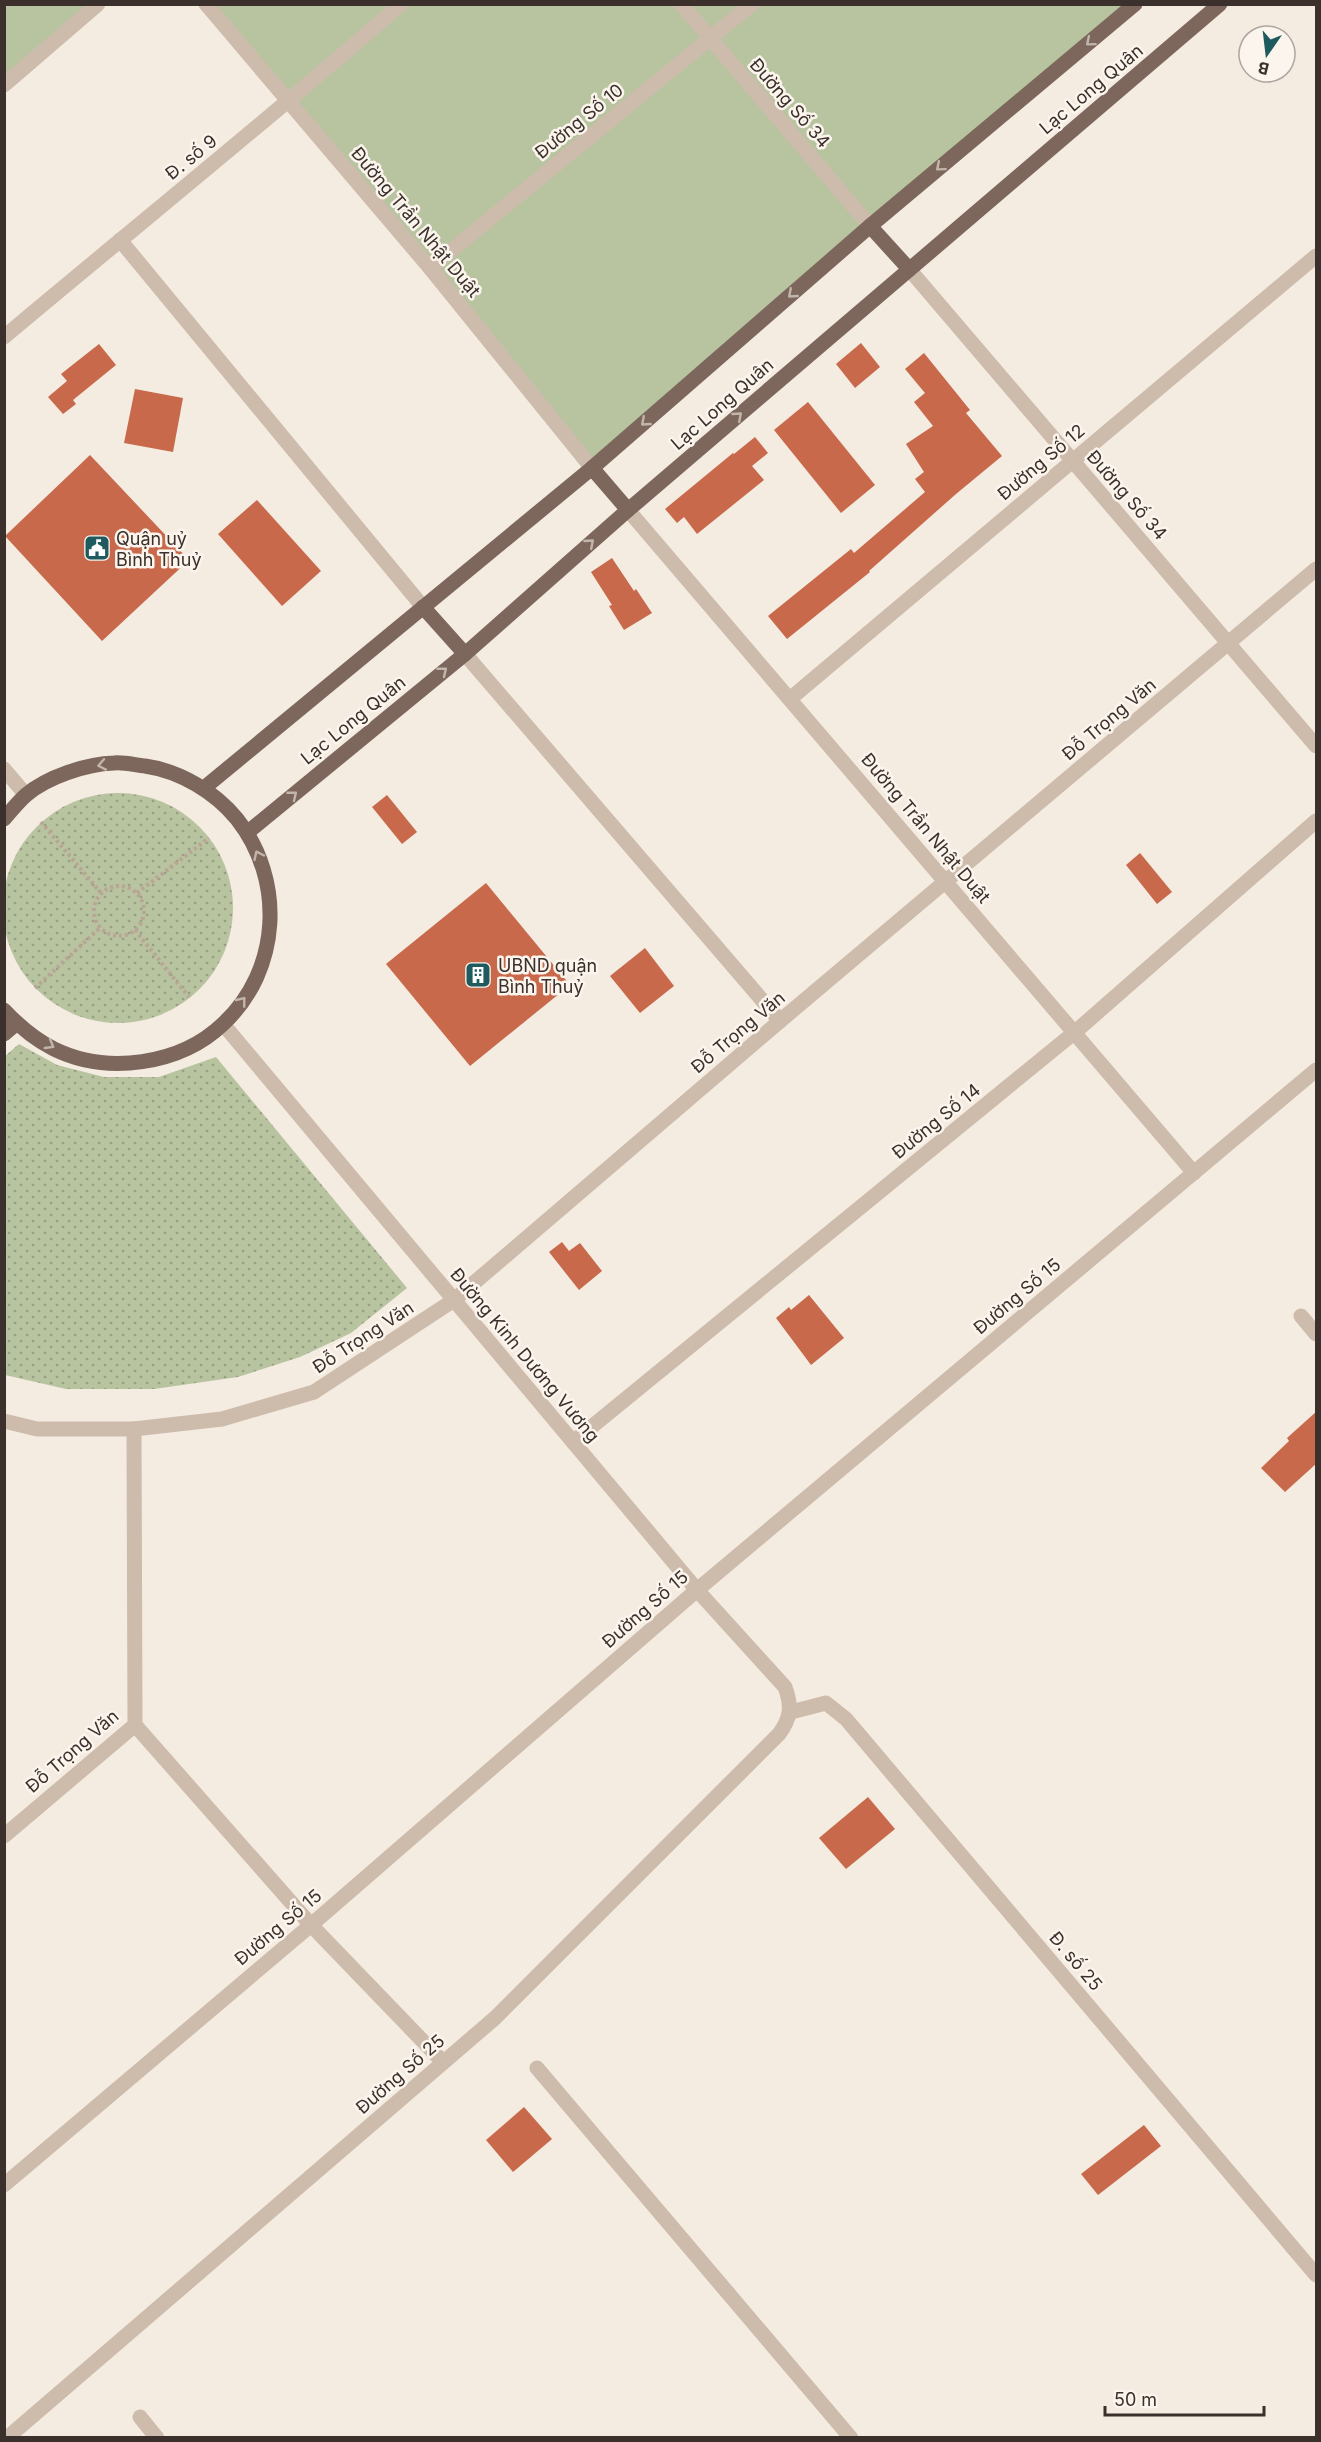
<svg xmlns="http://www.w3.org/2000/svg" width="1321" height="2442" font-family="Inter,sans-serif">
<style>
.grass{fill:#b8c4a0}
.park{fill:url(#park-dots)}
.building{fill:#c8694b}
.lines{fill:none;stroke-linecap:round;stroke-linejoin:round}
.path{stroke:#b9a596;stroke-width:4;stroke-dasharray:3 3;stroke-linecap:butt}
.minor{stroke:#cdbbac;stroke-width:15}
.major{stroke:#7d675c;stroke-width:15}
.oneway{stroke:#c2b5ac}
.labels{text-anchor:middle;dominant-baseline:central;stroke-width:5;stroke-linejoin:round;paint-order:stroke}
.street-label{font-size:18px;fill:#3b302b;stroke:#fbf5ee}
.poi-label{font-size:18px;fill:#3b302b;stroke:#fbf5ee;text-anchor:start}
</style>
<defs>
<pattern id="park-dots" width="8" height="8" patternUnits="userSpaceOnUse" patternTransform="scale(1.5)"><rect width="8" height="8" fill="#b8c4a0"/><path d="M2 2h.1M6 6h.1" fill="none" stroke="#97a083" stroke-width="1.8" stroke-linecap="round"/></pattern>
</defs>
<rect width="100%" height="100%" fill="#f4ebe1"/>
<g class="grass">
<polygon points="5,5 98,5 5,85"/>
<polygon points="206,5 1135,5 592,468"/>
</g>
<g class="park">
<circle cx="118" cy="908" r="115"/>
<polygon points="19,1044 57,1065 104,1077 159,1077 216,1057 407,1288 351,1333 300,1357 238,1377 154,1389 66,1389 5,1375 4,1057"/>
</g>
<g class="building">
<polygon points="861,343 880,367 855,388 836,364"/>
<polygon points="99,344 116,365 73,400 76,404 63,414 48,397 67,381 61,374"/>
<polygon points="924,353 970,410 966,413 1002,456 956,494 869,571 870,572 787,639 768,616 851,549 854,553 925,492 915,479 924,472 906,444 933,426 914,402 925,393 905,369"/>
<polygon points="135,389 183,398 173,452 124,443"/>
<polygon points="808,402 875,485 841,513 774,430"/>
<polygon points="755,437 768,453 752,466 764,480 697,534 684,517 677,523 665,509 733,453 734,454"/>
<polygon points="90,455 189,560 102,641 5,536"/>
<polygon points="257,500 321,571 282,606 218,534"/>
<polygon points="612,558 634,591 636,589 652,613 624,630 609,606 612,605 591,572"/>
<polygon points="387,795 417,832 402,844 372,807"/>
<polygon points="1140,853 1172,892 1157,904 1126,865"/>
<polygon points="486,883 570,985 470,1066 386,964"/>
<polygon points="645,948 674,986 640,1013 610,976"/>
<polygon points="562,1242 569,1251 580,1243 602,1271 579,1290 549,1252"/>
<polygon points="809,1295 844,1338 811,1365 776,1318 789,1307 791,1310"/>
<polygon points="1317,1411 1317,1463 1285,1492 1261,1468 1289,1441 1287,1438"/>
<polygon points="868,1797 895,1829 846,1869 819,1838"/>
<polygon points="524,2107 552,2139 513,2172 486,2140"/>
<polygon points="1144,2125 1161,2146 1098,2195 1081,2174"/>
</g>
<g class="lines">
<g class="path">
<polyline points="41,822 101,893"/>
<circle cx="119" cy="911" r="25"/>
<polyline points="137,893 209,838"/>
<polyline points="135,930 189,997"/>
<polyline points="35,988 100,928"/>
</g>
<g class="minor">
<polyline points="206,4 430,268 592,468"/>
<polyline points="681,4 870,226"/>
<polyline points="4,85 98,4"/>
<polyline points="120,240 423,607"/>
<polyline points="430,268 752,4"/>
<polyline points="909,269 1316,746"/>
<path d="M4,337C136,226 271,118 401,4"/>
<polyline points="628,510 1194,1173"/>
<polyline points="465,654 780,1021"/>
<polyline points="791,698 1316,256"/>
<polyline points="4,769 26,795"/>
<polyline points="1301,1316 1316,1334"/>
<polyline points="4,1421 37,1429 134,1429 222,1419 314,1392 454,1300 780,1021 1316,569"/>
<polyline points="573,1442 1075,1032 1316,821"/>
<polyline points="791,1712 826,1703 846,1719 1316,2275"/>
<polyline points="135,1725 311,1925 443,2062"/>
<polyline points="4,1836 135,1725 134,1429"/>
<polyline points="537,2068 851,2438"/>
<polyline points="4,2185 311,1925 697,1590 1316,1070"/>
<polyline points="140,2417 157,2438"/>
<path d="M7,2438L495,2018L779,1734C791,1718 792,1706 785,1687L697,1590L223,1024"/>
</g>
<g class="major">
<polyline points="870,226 909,269"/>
<polyline points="592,468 628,510"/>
<polyline points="423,607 465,654"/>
<polyline points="204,788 592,468 870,226 1135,4"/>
<path d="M4,819C11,811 18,802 26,795C47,777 86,764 114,763C124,762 135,765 145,766C180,771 215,792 237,819C285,880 281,970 223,1024C180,1065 107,1075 54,1049C36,1040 18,1025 4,1010"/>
<polyline points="248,832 465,654 628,510 1220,4"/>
<polyline points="4,1034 17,1023"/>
</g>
</g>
<defs><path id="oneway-chevron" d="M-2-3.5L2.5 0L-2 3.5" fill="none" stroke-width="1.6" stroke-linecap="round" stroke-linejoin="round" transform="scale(1.5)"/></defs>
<g class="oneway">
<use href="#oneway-chevron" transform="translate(1090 42) rotate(140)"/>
<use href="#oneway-chevron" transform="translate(940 167) rotate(140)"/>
<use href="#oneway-chevron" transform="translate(792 294) rotate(139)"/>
<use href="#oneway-chevron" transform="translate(738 416) rotate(-41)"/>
<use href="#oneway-chevron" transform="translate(645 422) rotate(139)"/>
<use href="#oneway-chevron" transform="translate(590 543) rotate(-41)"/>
<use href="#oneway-chevron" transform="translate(443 671) rotate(-39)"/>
<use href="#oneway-chevron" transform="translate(102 765) rotate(169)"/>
<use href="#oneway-chevron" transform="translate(293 795) rotate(-39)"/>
<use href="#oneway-chevron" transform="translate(258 855) rotate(-115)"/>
<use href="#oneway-chevron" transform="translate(242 1001) rotate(-51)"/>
<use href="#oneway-chevron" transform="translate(50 1045) rotate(30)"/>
</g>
<defs>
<g id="civic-square" transform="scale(1.35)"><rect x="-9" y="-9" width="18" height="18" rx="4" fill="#1f5a5e" stroke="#fbf5ee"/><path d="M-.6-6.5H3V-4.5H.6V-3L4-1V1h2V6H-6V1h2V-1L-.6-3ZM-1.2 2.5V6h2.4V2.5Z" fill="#fff"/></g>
<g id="building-square" transform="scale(1.35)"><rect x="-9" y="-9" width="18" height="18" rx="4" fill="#1f5a5e" stroke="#fbf5ee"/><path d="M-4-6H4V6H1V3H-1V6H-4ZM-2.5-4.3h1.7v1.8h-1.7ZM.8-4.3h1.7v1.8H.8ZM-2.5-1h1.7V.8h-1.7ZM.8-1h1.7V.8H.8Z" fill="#fff"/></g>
</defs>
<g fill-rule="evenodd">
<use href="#civic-square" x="97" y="548"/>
<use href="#building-square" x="478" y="975"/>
</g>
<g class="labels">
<g class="street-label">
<text transform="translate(1091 89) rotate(-40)">Lạc Long Quân</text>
<text transform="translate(790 103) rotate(49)">Đường Số 34</text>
<text transform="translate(579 121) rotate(-39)">Đường Số 10</text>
<text transform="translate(191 157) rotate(-39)">Đ. số 9</text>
<text transform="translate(416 222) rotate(50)">Đường Trần Nhật Duật</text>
<text transform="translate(722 404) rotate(-41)">Lạc Long Quân</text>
<text transform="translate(1041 462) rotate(-40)">Đường Số 12</text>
<text transform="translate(1127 495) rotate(49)">Đường Số 34</text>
<text transform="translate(1109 719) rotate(-40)">Đỗ Trọng Văn</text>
<text transform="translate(353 720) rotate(-39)">Lạc Long Quân</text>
<text transform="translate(926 828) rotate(50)">Đường Trần Nhật Duật</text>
<text transform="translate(738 1032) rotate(-40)">Đỗ Trọng Văn</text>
<text transform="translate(936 1121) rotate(-39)">Đường Số 14</text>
<text transform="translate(1017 1296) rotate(-40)">Đường Số 15</text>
<text transform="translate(363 1337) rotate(-33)">Đỗ Trọng Văn</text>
<text transform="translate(525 1355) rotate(50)">Đường Kinh Dương Vương</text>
<text transform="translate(645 1609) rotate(-41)">Đường Số 15</text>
<text transform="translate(72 1751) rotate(-41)">Đỗ Trọng Văn</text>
<text transform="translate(278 1927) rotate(-40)">Đường Số 15</text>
<text transform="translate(1076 1961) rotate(50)">Đ. số 25</text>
<text transform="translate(400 2074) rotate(-41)">Đường Số 25</text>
</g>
<g class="poi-label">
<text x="116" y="538">Quận uỷ<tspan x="116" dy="21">Bình Thuỷ</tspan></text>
<text x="498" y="965">UBND quận<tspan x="498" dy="21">Bình Thuỷ</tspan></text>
</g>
</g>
<rect width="1321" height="2442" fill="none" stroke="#3b302b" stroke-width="12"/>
<g transform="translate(1267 54) rotate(194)"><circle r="28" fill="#fbf5ee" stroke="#aea6a0" stroke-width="1.5"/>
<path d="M0-4.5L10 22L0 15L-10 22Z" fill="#1f5a5e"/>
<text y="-9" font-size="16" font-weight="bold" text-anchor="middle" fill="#3b302b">B</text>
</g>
<path d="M1105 2406v9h159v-9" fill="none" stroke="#3b302b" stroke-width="3"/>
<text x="1114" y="2406" font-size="18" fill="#3b302b" stroke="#fbf5ee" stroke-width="4.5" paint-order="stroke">50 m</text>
</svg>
